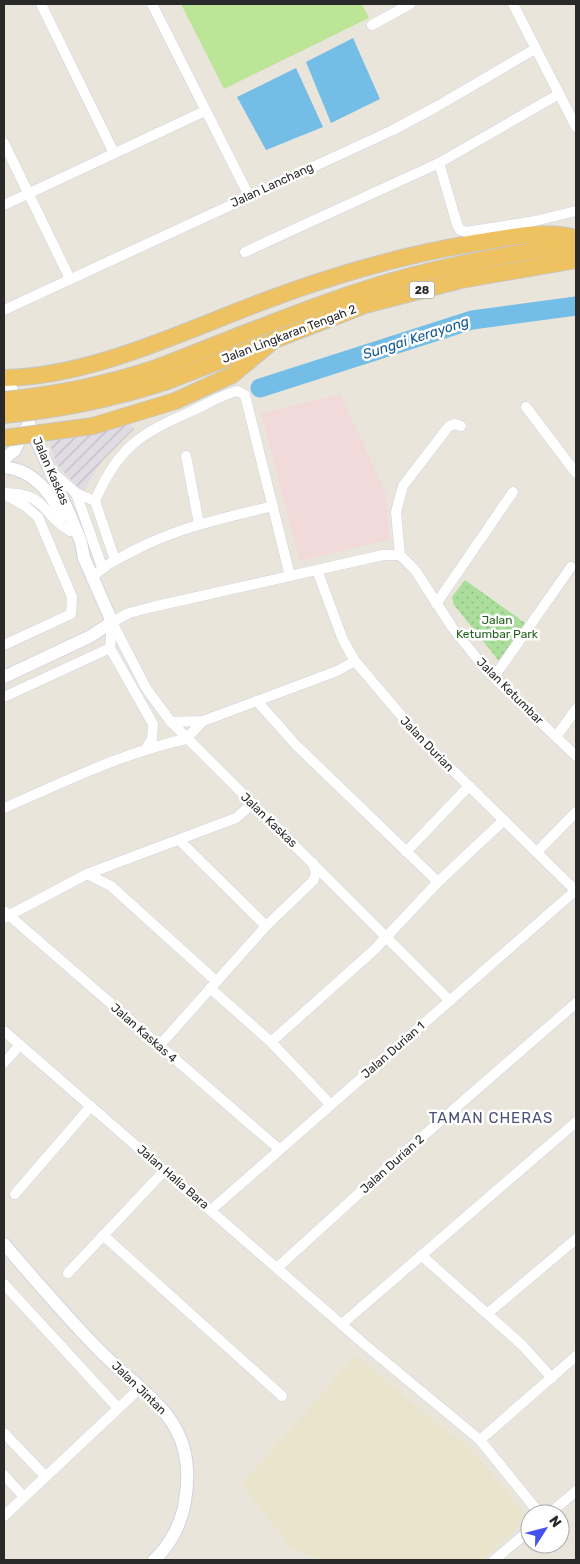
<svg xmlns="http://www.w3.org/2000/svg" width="580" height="1564" font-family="Rubik,sans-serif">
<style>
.industrial{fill:url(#industrial-furrows)}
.education{fill:#ebe4cc}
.medical{fill:#f1dad9}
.park{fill:url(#park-dots)}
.pitch{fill:#bce597}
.water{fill:#74bde7}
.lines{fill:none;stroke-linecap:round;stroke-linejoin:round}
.river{stroke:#74bde7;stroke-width:19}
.minor-casing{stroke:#d1d2e1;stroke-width:11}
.tertiary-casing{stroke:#d1d2e1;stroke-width:14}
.trunk-casing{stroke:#c7c7c7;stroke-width:18}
.minor{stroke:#fff;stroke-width:10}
.tertiary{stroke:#fff;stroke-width:12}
.trunk{stroke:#eec260;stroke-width:16}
.trunk-bridge-casing{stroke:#c7c7c7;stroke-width:18;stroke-linecap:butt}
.trunk-bridge{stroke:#eec260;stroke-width:16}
.labels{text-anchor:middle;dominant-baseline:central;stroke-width:5;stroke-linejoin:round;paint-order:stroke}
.shield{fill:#fff;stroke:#696969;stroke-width:1}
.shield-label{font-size:11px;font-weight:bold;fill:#292929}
.street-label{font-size:12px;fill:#292929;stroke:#fff}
.park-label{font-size:12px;fill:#25611e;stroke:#fff}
.water-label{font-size:14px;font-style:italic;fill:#155a91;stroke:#fff}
.quarter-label{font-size:15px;letter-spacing:1px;fill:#4c4f77;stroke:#fff}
</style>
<defs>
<pattern id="industrial-furrows" width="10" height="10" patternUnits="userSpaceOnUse" patternTransform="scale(1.25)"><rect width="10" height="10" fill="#dfdce3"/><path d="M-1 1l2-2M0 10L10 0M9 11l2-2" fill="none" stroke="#bfbdc3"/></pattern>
<pattern id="park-dots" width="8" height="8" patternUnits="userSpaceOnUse" patternTransform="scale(1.25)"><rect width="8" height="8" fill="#abde9b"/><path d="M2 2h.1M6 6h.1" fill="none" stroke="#93be86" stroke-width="1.8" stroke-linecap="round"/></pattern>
</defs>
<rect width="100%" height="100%" fill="#eae5db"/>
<polygon class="industrial" points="131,422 134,429 101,462 83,492 57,465 49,442"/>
<polygon class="education" points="356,1355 432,1420 471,1449 528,1518 482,1560 319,1560 289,1546 242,1484"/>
<polygon class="medical" points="340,394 385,492 390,539 300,561 261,413"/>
<polygon class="park" points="465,580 525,623 499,661 454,605 452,597"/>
<polygon class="pitch" points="181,4 362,4 369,18 224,89"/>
<g class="water">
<polygon points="353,38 380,99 331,123 306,62"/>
<polygon points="296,68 323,127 266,150 237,97"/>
</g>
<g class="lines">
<polyline class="river" points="260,388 472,320 576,306"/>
<g class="minor-casing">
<g id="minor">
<polyline points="41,4 114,153"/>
<polyline points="152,4 249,196"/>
<polyline points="513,4 576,127"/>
<polyline points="372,25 410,4"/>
<polyline points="4,143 70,279"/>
<polyline points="439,163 457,224 460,230 466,232 535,221 576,211"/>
<polyline points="4,205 205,111"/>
<polyline points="245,252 439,163 559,94"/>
<polyline points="4,310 393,130 436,107 535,49"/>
<polyline points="526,407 576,473"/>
<polyline points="461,426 455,424 449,426 403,486 396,512 400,555 415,570 452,627 486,670 576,756"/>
<polyline points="186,456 199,524"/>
<polyline points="51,471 76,493 95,501"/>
<path d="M5,493C47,493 41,514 70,531"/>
<polyline points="76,493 102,567"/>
<polyline points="4,494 24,505 38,517 72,597 71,614 4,645"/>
<path d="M115,560L95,501C118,447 140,434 192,411C207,404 221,395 237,391L245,395L290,576"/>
<polyline points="317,570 343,640 355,661 421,739 576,891"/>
<path d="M92,578C104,565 118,559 133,551C178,527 224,518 273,506"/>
<polyline points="436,604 513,492"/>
<polyline points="112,622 146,688 171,722 450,1001"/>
<polyline points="112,622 129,613 152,607 383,555 400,555"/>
<polyline points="112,623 110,648 153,724 152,739 147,747"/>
<polyline points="494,677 571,567"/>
<polyline points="4,697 110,648"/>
<polyline points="257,701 296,745 438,882"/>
<polyline points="171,722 203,721 337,671 355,661"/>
<polyline points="556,737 576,709"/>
<polyline points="186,739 203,721"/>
<path d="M4,808C64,782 122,753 186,739"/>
<polyline points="179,840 266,926"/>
<polyline points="406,852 469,786"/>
<polyline points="537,852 576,812"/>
<polyline points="87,874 111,886 216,981"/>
<polyline points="4,911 279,1149"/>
<polyline points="4,918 87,874 236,818 252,804"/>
<polyline points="210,988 271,1042 331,1105"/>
<polyline points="4,1031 364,1344 480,1440 540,1514"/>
<polyline points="271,1042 374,950 438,882 504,820"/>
<polyline points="159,1046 266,926 313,881 316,873 313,863"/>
<polyline points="4,1063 20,1045"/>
<polyline points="15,1194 91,1106"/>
<polyline points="211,1210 576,890"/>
<polyline points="103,1235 282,1396"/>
<polyline points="421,1255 522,1345 552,1378"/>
<polyline points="277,1268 399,1157 576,1003"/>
<polyline points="68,1273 165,1170"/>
<polyline points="4,1284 118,1408"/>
<polyline points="488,1313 576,1239"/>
<polyline points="342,1324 576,1122"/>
<polyline points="4,1433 46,1477"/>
<polyline points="480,1440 576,1356"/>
<polyline points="4,1475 24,1497"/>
<polyline points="549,1514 576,1491"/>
<polyline points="4,1516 140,1388"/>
<polyline points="494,1560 530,1530"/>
</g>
</g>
<g class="tertiary-casing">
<g id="tertiary">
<polyline points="4,459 15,450 24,430"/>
<path d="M4,467C33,470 50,491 62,516"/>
<polyline points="4,677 91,636 112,622 84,558 81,542 72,520 28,421 6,378"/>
<path d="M4,1244C34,1279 65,1315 98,1349C147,1399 199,1419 185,1501C182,1522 170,1546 154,1560"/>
</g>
</g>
<g class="trunk-casing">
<g id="trunk">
<path d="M159,367C224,342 288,315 354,293C425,269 502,254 576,245"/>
<path d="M4,378C91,377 186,330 267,300C336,274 403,255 475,243C508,238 544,229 576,238"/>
<polyline points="165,382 365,305 461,280 576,260"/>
</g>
</g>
<use href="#minor" class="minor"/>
<use href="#tertiary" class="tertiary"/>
<use href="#trunk" class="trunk"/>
<g class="trunk-bridge-casing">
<g id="trunk-bridge">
<path d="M4,400C59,394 105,385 159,367"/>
<path d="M4,415C59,410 112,399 165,382"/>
<polyline points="4,438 93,426 175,401 232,375 274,340"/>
</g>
</g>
<use href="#trunk-bridge" class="trunk-bridge"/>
</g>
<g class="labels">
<rect class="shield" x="409.5" y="281.5" width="25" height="17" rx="4"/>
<g class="shield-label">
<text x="422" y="290">28</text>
</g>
<g class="street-label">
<text transform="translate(272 185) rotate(-25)">Jalan Lanchang</text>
<text transform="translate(289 334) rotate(-21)">Jalan Lingkaran Tengah 2</text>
<text transform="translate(51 471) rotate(66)">Jalan Kaskas</text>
<text transform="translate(510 691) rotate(45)">Jalan Ketumbar</text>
<text transform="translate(427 744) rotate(46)">Jalan Durian</text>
<text transform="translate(269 820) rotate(44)">Jalan Kaskas</text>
<text transform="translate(144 1033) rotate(41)">Jalan Kaskas 4</text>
<text transform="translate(393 1050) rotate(-41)">Jalan Durian 1</text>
<text transform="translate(392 1164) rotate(-42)">Jalan Durian 2</text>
<text transform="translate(173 1177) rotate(41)">Jalan Halia Bara</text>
<text transform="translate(139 1388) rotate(44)">Jalan Jintan</text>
</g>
<g class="park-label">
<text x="497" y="620">Jalan<tspan x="497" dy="14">Ketumbar Park</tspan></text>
</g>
<g class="water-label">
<text transform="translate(416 338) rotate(-18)">Sungai Kerayong</text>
</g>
<g class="quarter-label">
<text x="491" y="1118">TAMAN CHERAS</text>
</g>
</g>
<rect width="580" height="1564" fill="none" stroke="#292929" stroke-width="10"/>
<g transform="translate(545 1529) rotate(54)"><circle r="24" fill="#ffffff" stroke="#a9a9a9"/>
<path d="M0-4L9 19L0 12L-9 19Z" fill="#4453ef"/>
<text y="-8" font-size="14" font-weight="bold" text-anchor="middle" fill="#292929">N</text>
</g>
</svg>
